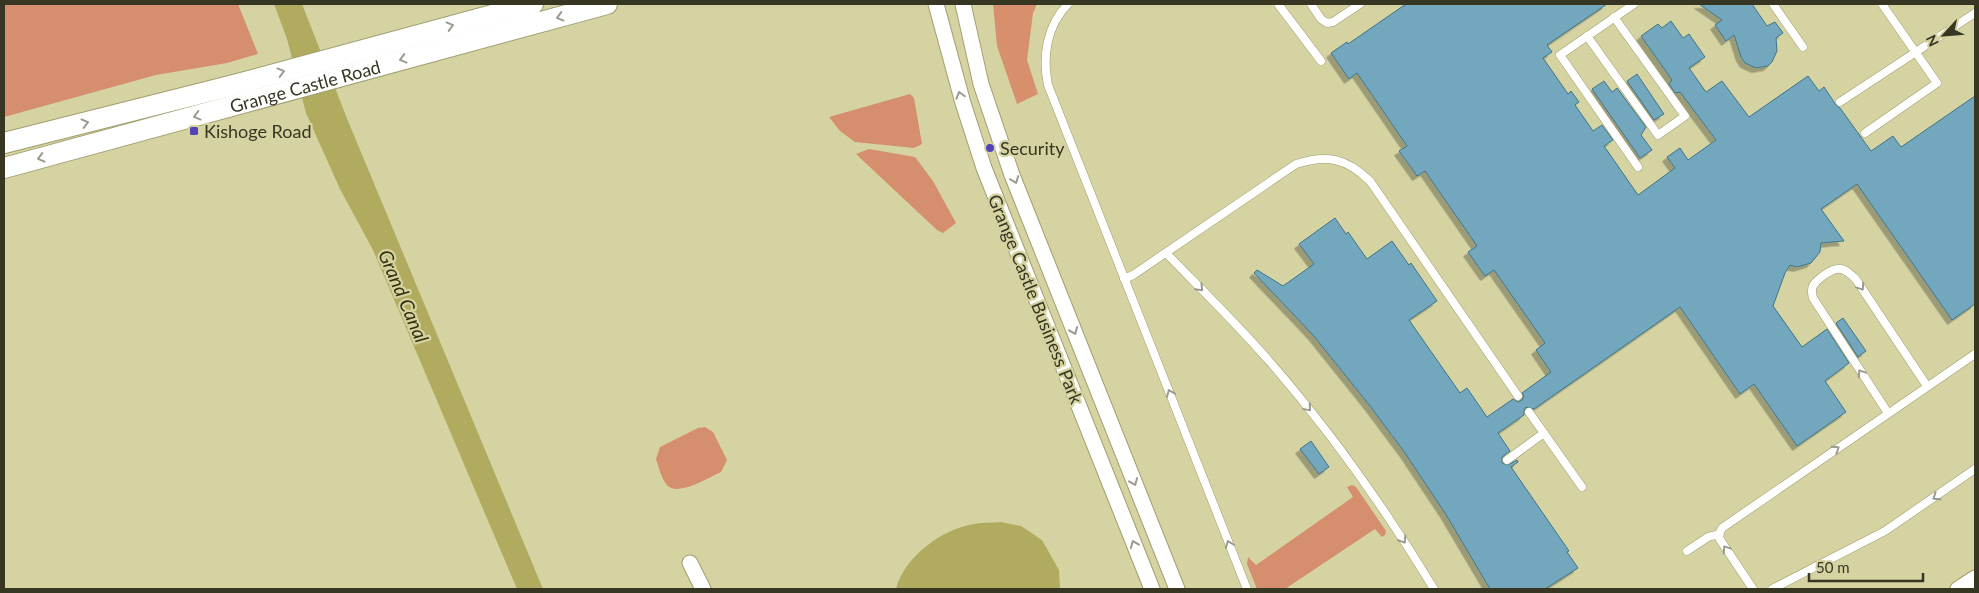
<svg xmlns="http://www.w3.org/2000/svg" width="1979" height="593" font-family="Lato,sans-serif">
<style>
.green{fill:#d58e6e}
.forest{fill:#d78f6e}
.water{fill:#b0ab5e}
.building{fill:#72a7bd;stroke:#3f7488;filter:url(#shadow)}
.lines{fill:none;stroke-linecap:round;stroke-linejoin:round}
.lane-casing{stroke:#a19e6f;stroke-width:9}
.street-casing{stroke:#a19e6f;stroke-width:17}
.secondary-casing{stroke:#a19e6f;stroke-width:22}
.lane{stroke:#fff;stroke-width:8}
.street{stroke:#fff;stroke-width:15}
.secondary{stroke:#fff;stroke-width:20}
.oneway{stroke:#9b9a90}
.poi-dot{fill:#5641b9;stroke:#d5d3a2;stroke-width:2}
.labels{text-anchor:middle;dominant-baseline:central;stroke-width:4.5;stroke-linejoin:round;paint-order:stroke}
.street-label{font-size:18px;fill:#373622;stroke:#d5d3a2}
.poi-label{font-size:18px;fill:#373622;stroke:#d5d3a2;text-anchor:start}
.water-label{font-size:19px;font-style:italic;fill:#33310e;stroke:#d5d3a2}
</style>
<defs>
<filter id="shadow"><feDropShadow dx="-4.5" dy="4.5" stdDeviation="0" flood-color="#0004"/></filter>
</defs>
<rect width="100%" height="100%" fill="#d5d3a2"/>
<g class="green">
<polygon points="4,4 238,4 258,54 227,63 156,75 4,117"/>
<polygon points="910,94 914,98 922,144 914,148 855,142 840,131 829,117"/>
<polygon points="869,149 915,157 933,181 956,223 943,233 937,230 856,154"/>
<path d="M705,427L713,432L727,460L721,472C708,478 677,497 667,485C661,478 659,467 656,459L660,447L698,428Z"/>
<polygon points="1352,485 1356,487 1386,531 1385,535 1382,537 1375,529 1285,589 1257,589 1247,564 1248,557 1256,565 1353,497 1347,487"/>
</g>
<polygon class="forest" points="993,4 1037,4 1033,13 1027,60 1038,94 1017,104 997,46"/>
<g class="water">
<polygon points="274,4 302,4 348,121 543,589 517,589 373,250 340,189 306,113 287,39"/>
<path d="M1001,522L1021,526L1042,540L1059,570L1060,589H896C904,557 942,529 974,524C983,522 992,523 1001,522Z"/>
</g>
<g class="building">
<polygon points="1406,4 1607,4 1547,45 1552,52 1543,58 1568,94 1571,91 1579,102 1575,105 1593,131 1602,125 1613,140 1604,146 1638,195 1675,168 1667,157 1680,148 1688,160 1716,140 1680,92 1675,93 1669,84 1672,80 1641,36 1658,24 1662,28 1671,21 1683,38 1689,34 1705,57 1689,68 1706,92 1722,81 1749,117 1808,76 1819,91 1824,87 1836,105 1840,108 1871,151 1893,136 1901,147 1975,96 1975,304 1952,320 1857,184 1821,209 1844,241 1821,243 1820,252 1811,263 1797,267 1790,265 1785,273 1773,306 1802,347 1827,329 1849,363 1825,381 1846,412 1797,446 1754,384 1740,394 1680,307 1534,409 1526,407 1524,410 1524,415 1498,433 1510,451 1502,457 1502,463 1508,465 1517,460 1518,462 1511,467 1569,551 1567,552 1578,568 1545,589 1490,589 1445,513 1405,453 1370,406 1313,335 1254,273 1257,270 1283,286 1314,264 1299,244 1335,218 1346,234 1348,232 1367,259 1392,241 1409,265 1411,263 1437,301 1409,320 1460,393 1467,388 1487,417 1513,399 1518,402 1522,400 1524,396 1522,393 1551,372 1536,350 1545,343 1494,270 1485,276 1468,252 1477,246 1425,171 1417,176 1399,151 1407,146 1357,73 1349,79 1331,53 1347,42 1348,44"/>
<polygon points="1699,4 1752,4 1767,26 1775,22 1783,33 1776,38 1777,51 1772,62 1768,66 1756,68 1745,63 1741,57 1734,35 1726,41 1715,25 1722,20"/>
<polygon points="1637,74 1664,114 1654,120 1627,81"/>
<polygon points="1604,81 1612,92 1617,88 1646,127 1641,135 1652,150 1640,158 1592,89"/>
<polygon points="1843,318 1866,351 1858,357 1836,323"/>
<polygon points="1311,441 1329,467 1319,474 1300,449"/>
</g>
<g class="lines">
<g class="lane-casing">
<g id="lane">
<path d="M1068,4C1047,25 1042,56 1048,85L1247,589"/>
<polyline points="1278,4 1321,61"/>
<polyline points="1311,4 1321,19 1327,23 1333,22 1360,4"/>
<polyline points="1634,4 1560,55 1638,167"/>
<polyline points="1773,4 1803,47"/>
<polyline points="1587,36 1658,135 1685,116 1614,17"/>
<polyline points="1840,102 1975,13"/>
<polyline points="1865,133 1937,83 1882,4"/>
<path d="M1166,253C1201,289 1237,324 1270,362C1331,432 1386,510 1434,589"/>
<path d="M1124,279L1133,275L1296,164C1327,154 1346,158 1370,181L1518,396"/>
<polyline points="1529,412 1582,487"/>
<path d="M1888,413L1813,298C1812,294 1811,290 1813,286C1817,279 1833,267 1841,269C1847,270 1851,275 1855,278L1927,386"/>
<polyline points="1507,460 1544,433"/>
<polyline points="1687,551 1708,537 1719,534"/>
<polyline points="1753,589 1719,538 1720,532 1722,528 1975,354"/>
<polyline points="1772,589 1885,531 1975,469"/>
</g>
</g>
<g class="street-casing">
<g id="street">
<polyline points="936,4 963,103 984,168 1152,589"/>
<polyline points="963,4 981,84 1012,175 1177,589"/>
<polyline points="690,563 703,589"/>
<polyline points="1958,589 1975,578"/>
</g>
</g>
<g class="secondary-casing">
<g id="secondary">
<polyline points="4,143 234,85 533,4"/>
<path id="s1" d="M4,168L607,4"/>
</g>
</g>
<use href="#lane" class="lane"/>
<use href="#street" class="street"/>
<use href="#secondary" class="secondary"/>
</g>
<defs><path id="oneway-chevron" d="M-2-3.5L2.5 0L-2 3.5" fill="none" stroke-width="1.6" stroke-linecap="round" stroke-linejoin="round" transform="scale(1.25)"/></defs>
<g class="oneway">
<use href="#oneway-chevron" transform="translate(560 17) rotate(165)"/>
<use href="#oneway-chevron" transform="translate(450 26) rotate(-15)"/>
<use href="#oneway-chevron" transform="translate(403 59) rotate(165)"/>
<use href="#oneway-chevron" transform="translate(281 72) rotate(-15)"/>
<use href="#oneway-chevron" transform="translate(960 95) rotate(-106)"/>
<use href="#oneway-chevron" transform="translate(197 116) rotate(165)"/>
<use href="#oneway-chevron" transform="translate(85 123) rotate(-14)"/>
<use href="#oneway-chevron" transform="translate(41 158) rotate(165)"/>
<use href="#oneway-chevron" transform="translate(1015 180) rotate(69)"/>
<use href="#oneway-chevron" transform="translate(1861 287) rotate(56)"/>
<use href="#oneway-chevron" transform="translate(1200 288) rotate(46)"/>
<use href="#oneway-chevron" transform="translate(1074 331) rotate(68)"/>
<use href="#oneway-chevron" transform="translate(1861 373) rotate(-124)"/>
<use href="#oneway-chevron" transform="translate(1170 393) rotate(-112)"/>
<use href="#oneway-chevron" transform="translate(1308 408) rotate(50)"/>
<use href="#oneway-chevron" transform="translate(1836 449) rotate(-34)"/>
<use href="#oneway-chevron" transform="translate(1134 482) rotate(68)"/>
<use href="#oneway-chevron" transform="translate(1936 497) rotate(146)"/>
<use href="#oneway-chevron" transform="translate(1403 540) rotate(57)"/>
<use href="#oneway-chevron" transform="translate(1134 544) rotate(-112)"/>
<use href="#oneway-chevron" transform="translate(1229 544) rotate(-111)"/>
<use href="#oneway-chevron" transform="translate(1726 549) rotate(-124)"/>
</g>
<g class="poi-dot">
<rect x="189" y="126" width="10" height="10" rx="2.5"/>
<circle cx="990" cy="148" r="5"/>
</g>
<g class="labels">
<g class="street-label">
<text stroke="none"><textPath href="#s1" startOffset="312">Grange Castle Road</textPath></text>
<text transform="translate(1036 299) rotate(68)">Grange Castle Business Park</text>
</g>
<g class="poi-label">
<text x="204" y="131">Kishoge Road</text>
<text x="1000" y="148">Security</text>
</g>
<g class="water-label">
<text transform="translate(404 296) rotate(67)">Grand Canal</text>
</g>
</g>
<rect width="1979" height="593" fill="none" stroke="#373622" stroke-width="10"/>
<g transform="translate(1944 35) rotate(244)" stroke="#d5d3a2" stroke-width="4" paint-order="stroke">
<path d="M0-4L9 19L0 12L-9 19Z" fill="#373622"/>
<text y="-8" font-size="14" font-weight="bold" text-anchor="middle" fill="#373622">N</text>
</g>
<path d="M1809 573v8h114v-8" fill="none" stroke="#373622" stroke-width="2.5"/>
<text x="1816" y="573" font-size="15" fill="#373622" stroke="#d5d3a2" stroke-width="4" paint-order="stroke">50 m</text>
</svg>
